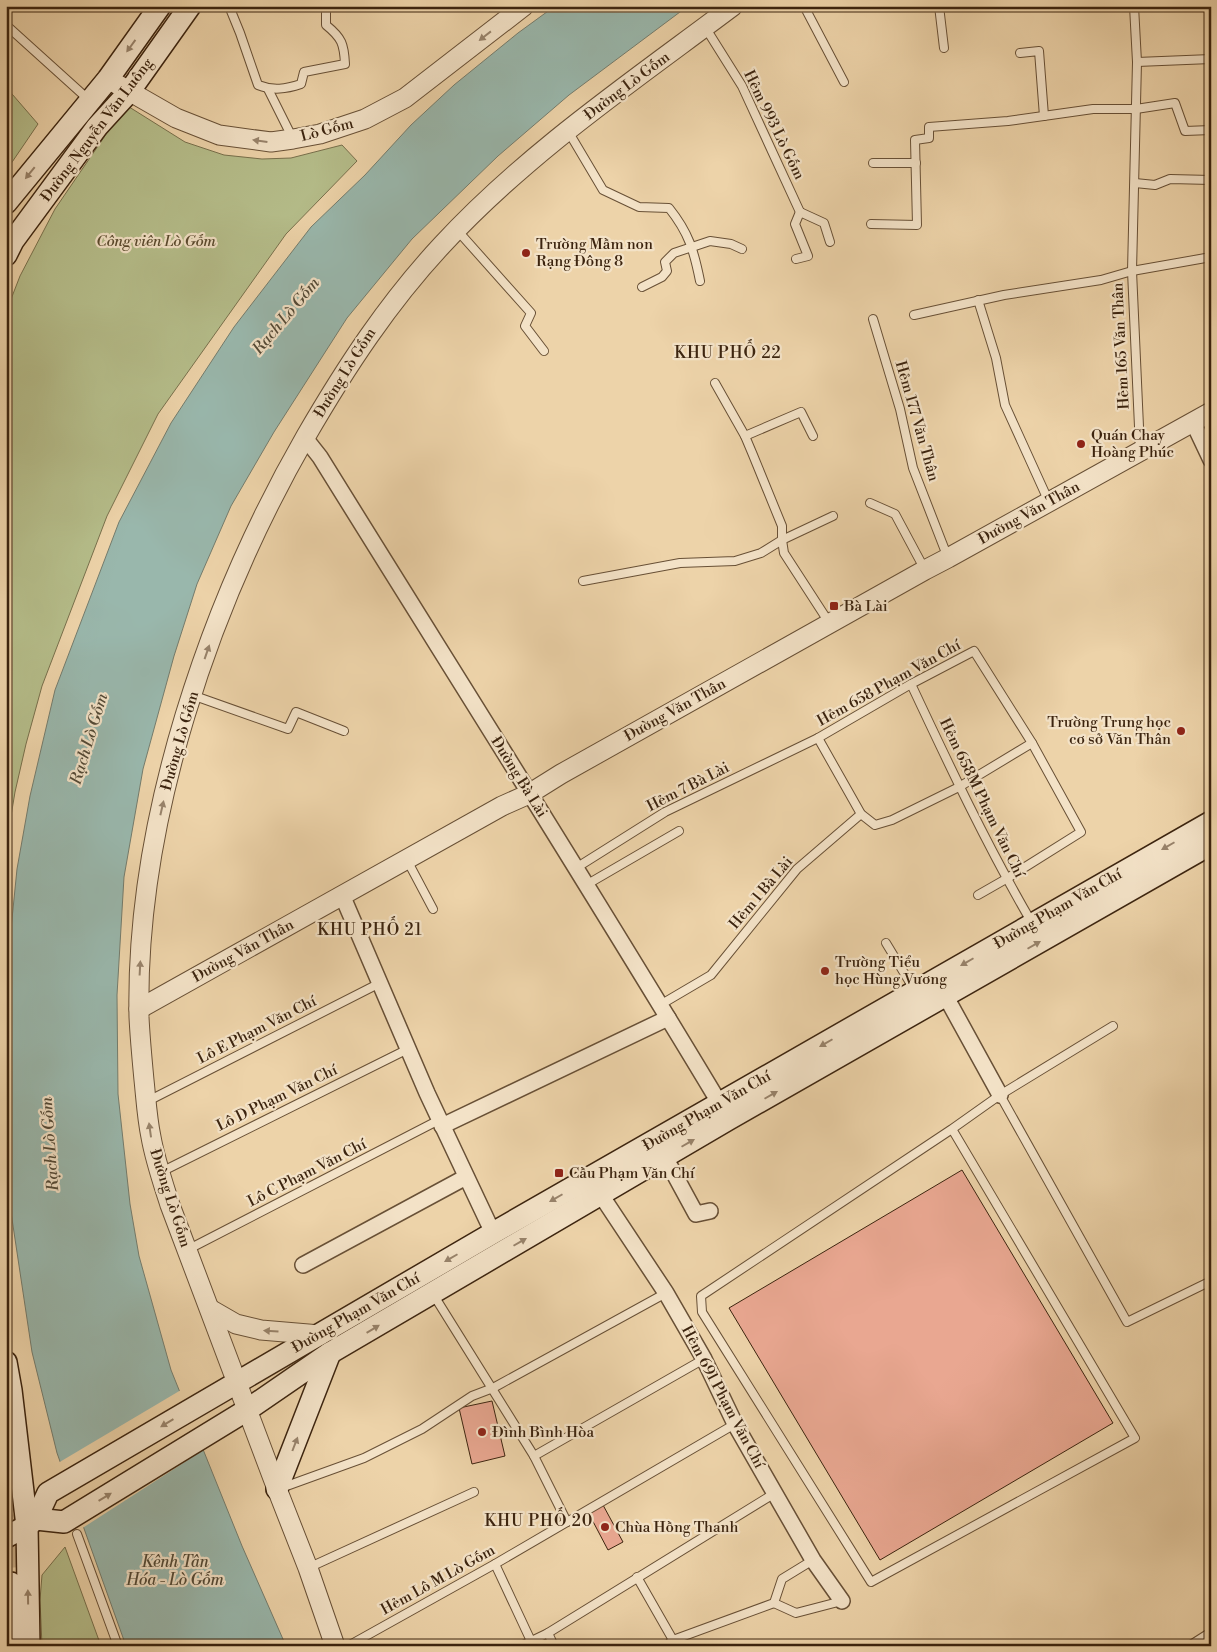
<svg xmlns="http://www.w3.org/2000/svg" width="1217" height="1652" font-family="'Libre Bodoni',serif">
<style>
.green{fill:#b5bd8a;stroke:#78704c}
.water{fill:#99b7ac;stroke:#747c6d}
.pier{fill:#edd3a9}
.building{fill:#e9a791;stroke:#3c240f}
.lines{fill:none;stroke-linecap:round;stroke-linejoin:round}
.secondary-tunnel{stroke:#cab08a;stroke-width:21;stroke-dasharray:21 11;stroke-linecap:butt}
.service-casing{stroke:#685036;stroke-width:10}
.minor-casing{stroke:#685036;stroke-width:18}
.tertiary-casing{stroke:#685036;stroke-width:21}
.secondary-casing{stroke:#3c240f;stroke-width:24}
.service{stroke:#f3e2c7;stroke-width:8}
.minor{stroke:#f3e2c7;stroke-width:15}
.tertiary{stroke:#f3e2c7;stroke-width:19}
.secondary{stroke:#f3e2c7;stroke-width:21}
.oneway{fill:#98836b}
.poi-dot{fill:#8f2418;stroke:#f3e2c7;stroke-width:2}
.labels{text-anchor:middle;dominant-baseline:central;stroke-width:4.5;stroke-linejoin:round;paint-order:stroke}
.street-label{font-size:15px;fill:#3c240f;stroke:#f3e2c7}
.park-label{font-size:15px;font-style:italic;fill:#5a4a2e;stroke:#f3e2c7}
.poi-label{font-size:15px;fill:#3c240f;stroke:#f3e2c7;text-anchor:start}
.water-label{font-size:16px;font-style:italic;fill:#534936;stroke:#f3e2c7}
.neighbourhood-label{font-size:16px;letter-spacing:1px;fill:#3c240f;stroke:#f3e2c7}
</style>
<rect width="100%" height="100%" fill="#edd3a9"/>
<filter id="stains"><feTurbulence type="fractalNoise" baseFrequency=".004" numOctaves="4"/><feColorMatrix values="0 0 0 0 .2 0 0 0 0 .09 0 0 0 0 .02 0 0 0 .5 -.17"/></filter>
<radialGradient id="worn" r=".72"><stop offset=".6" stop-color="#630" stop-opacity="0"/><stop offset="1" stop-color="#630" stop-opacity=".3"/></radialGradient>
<g class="green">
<polygon points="6,87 38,124 6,171"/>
<polygon points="126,105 185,142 224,155 262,159 291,158 342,145 357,161 286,234 158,414 107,516 42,686 26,744 15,792 6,846 6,312 20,276 55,209"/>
<polygon points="65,1547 101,1646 42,1646 40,1600 42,1575"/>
</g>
<polygon class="water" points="555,6 688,6 569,95 498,156 412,239 347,318 274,432 231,506 197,584 174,656 143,769 124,877 117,995 118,1094 130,1204 139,1256 171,1370 242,1546 286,1646 126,1646 57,1453 32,1352 6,1179 6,979 17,869 30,796 55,690 119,522 171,423 234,327 311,227 365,175 411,125 454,85 518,33"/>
<polygon class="pier" points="181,1390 205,1449 81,1529 58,1463"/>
<g class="building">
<polygon points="962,1170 1113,1423 880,1560 729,1308"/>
<polygon points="492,1401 505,1456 472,1464 459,1408"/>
<polygon points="603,1505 623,1542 608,1550 588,1512"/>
</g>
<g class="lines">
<polyline class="secondary-tunnel" points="6,1515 11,1583"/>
<g class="service-casing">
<g id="service">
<path d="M229,6L240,33L258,85C273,91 286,89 301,84L304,72L345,64C344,44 342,38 326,25V6"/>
<polyline points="804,6 844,82"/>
<polyline points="939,6 944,48"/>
<polyline points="1134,6 1137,62 1132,271 1140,449"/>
<polyline points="6,25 89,100"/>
<polyline points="705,27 742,86 800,212"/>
<polyline points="1020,53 1039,51 1044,116"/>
<polyline points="1137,62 1211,59"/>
<polyline points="268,89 293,139"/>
<path d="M568,131L603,190L639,207L669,208C689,233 694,251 700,281"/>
<polyline points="873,163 916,163"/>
<polyline points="1135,183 1155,185 1170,179 1211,180"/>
<polyline points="800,212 824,223 830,242"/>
<polyline points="871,224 917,225 915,140 929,138 929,127 1008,121 1093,109 1136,109 1175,103 1185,131 1211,130"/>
<polyline points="457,230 531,313 525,326 544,351"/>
<polyline points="796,259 808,256 795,224 800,212"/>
<polyline points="642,287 662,277 667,271 665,262 674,253 710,241 731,244 742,249"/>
<polyline points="978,300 996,358 1005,405 1049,502"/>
<polyline points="914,315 1004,295 1101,280 1132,271 1211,257"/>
<polyline points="873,319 900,409 913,468 948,558"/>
<polyline points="715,383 745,436 753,455 782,526 782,540 784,553 830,624"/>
<polyline points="745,436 801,412 813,436"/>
<polyline points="870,503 895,514 925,570"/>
<polyline points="583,581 680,563 735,561 761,553 782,540 833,516"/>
<path d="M911,684C949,765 987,846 1032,923"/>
<polyline points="192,695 288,729 296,712 344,731"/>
<polyline points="818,738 861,814 875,825 892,820 959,787 1032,743"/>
<polyline points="407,860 433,909"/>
<polyline points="576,868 665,812 818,738 911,684 974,651 1032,743 1081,832 1006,879 978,895"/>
<polyline points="586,885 679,831"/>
<polyline points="886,943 915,991"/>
<polyline points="660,1005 711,975 797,869 861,814"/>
<polyline points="1000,1095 1127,1322 1211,1281"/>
<polyline points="146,1102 380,983"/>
<polyline points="952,1129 1135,1438 871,1582 702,1312 701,1296 952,1129 1000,1095 1113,1026"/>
<polyline points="161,1172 408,1049"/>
<polyline points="187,1250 439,1120"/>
<polyline points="433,1294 534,1456 567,1522"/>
<polyline points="534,1456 704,1359"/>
<polyline points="281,1488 364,1458 422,1429 472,1396 493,1388 666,1293"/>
<polyline points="77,1534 118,1646"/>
<polyline points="495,1564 531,1641"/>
<polyline points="308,1568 474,1492"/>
<polyline points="637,1577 673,1640"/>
<polyline points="774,1603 796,1613 842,1601"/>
<polyline points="548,1633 554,1646"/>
<polyline points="348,1646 495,1564 735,1424"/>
<polyline points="521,1646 548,1633 775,1493"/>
<polyline points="666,1646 673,1640 774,1603 782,1579 813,1560"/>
<polyline points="1189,1646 1211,1632"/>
</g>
</g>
<g class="minor-casing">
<g id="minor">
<polyline points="1193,422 1211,460"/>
<path d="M305,438L320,457C454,673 590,887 720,1104"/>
<polyline points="342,895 427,1093 493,1233"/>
<polyline points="945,995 1000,1095"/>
<polyline points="442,1126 668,1018"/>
<polyline points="665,1157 696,1214 710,1211"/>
<polyline points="601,1195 666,1293 704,1359 735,1424 813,1560 842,1601"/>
<polyline points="303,1265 466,1177"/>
</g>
</g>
<g class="tertiary-casing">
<g id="tertiary">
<polyline points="108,79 176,118 219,135 271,142 293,139 320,134 365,119 405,98 524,6"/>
<polyline points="139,1009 502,806 529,794 561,774 925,570 948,558 1211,412"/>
<polyline points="210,1309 236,1324 261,1330 320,1335"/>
<path d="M335,1646L308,1568L277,1489L170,1205C163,1183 155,1160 151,1137C147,1118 146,1099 144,1080C142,1059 140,1038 139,1017C135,821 210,603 306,436C346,367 388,303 442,245C527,153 633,81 733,6"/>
</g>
</g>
<g class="secondary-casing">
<g id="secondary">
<polyline points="6,203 108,79 160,6"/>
<polyline points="6,255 13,241 97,127 129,92 190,6"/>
<polyline points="6,1362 11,1390 27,1526 29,1646"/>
<polyline points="277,1489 330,1353"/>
<polyline points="36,1519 64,1522 247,1410 330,1353 729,1119 1211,844"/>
<polyline points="6,1537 27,1526 36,1519 48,1493 493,1233 1211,822"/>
<polyline points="11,1583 13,1646"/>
</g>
</g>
<use href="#service" class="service"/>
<use href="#minor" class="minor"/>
<use href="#tertiary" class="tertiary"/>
<use href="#secondary" class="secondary"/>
</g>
<defs><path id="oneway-solid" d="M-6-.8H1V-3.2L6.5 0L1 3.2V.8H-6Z" transform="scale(1.25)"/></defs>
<g class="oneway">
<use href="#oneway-solid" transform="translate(485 36) rotate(142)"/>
<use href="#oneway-solid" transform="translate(131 46) rotate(126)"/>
<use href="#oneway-solid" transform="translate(260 141) rotate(-172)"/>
<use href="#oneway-solid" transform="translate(30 173) rotate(129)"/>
<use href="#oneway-solid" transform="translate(207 652) rotate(-71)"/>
<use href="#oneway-solid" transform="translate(162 808) rotate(-77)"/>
<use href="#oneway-solid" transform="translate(1168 846) rotate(150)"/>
<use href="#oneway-solid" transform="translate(1034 945) rotate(-30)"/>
<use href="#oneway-solid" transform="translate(967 962) rotate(150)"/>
<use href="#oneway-solid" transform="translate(140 968) rotate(-87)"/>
<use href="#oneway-solid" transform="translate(826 1043) rotate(150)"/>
<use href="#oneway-solid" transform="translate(771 1095) rotate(-30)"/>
<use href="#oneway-solid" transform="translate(150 1130) rotate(-98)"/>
<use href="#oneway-solid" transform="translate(688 1143) rotate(-30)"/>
<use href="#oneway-solid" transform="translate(556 1198) rotate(150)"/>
<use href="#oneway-solid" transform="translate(520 1242) rotate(-30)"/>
<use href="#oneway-solid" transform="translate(451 1258) rotate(150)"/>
<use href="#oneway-solid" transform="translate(373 1329) rotate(-31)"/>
<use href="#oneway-solid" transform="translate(271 1331) rotate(-176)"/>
<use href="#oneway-solid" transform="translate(167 1423) rotate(149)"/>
<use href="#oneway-solid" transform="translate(295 1444) rotate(-69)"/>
<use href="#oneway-solid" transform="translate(105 1497) rotate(-31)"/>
<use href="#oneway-solid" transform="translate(28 1597) rotate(-91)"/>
</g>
<g class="poi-dot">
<circle cx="526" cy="253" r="5"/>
<circle cx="1081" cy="444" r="5"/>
<rect x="829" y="601" width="10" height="10" rx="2.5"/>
<circle cx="1181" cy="731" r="5"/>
<circle cx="825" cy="971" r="5"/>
<rect x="554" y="1168" width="10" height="10" rx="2.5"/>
<circle cx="482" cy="1432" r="5"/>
<circle cx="605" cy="1527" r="5"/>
</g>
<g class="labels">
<g class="street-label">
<text transform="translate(627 86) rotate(-37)">Đường Lò Gốm</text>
<text transform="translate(774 125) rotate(64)">Hẻm 993 Lò Gốm</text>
<text transform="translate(97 130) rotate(-53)">Đường Nguyễn Văn Luông</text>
<text transform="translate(327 130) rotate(-15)">Lò Gốm</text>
<text transform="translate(1121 346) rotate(-93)">Hẻm 165 Văn Thân</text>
<text transform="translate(345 373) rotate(-58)">Đường Lò Gốm</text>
<text transform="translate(917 421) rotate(74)">Hẻm 177 Văn Thân</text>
<text transform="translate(1029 513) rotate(-29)">Đường Văn Thân</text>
<text transform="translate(889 683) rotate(-29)">Hẻm 658 Phạm Văn Chí</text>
<text transform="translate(675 710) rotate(-29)">Đường Văn Thân</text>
<text transform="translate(180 741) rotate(-74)">Đường Lò Gốm</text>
<text transform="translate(519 777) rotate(58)">Đường Bà Lài</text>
<text transform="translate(688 787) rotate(-27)">Hẻm 7 Bà Lài</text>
<text transform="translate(982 798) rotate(64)">Hẻm 658M Phạm Văn Chí</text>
<text transform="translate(761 893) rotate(-50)">Hẻm 1 Bà Lài</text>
<text transform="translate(1058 909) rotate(-30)">Đường Phạm Văn Chí</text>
<text transform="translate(243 951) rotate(-29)">Đường Văn Thân</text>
<text transform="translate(257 1030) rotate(-27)">Lô E Phạm Văn Chí</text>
<text transform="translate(277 1098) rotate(-26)">Lô D Phạm Văn Chí</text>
<text transform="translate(707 1111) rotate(-30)">Đường Phạm Văn Chí</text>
<text transform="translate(307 1173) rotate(-27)">Lô C Phạm Văn Chí</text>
<text transform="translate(170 1198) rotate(72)">Đường Lò Gốm</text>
<text transform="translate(356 1313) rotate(-30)">Đường Phạm Văn Chí</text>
<text transform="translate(723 1397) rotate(62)">Hẻm 691 Phạm Văn Chí</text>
<text transform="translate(438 1580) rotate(-29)">Hẻm Lô M Lò Gốm</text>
</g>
<g class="park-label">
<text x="156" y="241">Công viên Lò Gốm</text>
</g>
<g class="poi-label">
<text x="536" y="244">Trường Mầm non<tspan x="536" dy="17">Rạng Đông 8</tspan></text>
<text x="1091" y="435">Quán Chay<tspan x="1091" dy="17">Hoàng Phúc</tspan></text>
<text x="844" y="606">Bà Lài</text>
<text x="1171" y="722" text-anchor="end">Trường Trung học<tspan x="1171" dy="17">cơ sở Văn Thân</tspan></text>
<text x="835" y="962">Trường Tiểu<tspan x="835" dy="17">học Hùng Vương</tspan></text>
<text x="569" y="1173">Cầu Phạm Văn Chí</text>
<text x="492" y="1432">Đình Bình Hòa</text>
<text x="615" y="1527">Chùa Hồng Thanh</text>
</g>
<g class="water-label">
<text transform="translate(286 316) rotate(-50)">Rạch Lò Gốm</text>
<text transform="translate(89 739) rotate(-73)">Rạch Lò Gốm</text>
<text transform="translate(50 1144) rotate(-94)">Rạch Lò Gốm</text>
<text x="175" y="1562">Kênh Tân<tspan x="175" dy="18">Hóa - Lò Gốm</tspan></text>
</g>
<g class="neighbourhood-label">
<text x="728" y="353">KHU PHỐ 22</text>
<text x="370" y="930">KHU PHỐ 21</text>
<text x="539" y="1521">KHU PHỐ 20</text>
</g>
</g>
<rect width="1217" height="1652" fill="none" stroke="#edd3a9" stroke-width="25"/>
<rect x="8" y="8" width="1202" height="1637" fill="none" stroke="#3c240f" stroke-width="2.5"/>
<rect x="12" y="12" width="1192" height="1627" fill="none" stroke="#3c240f"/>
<rect width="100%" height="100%" filter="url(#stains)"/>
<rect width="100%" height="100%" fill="url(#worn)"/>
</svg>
